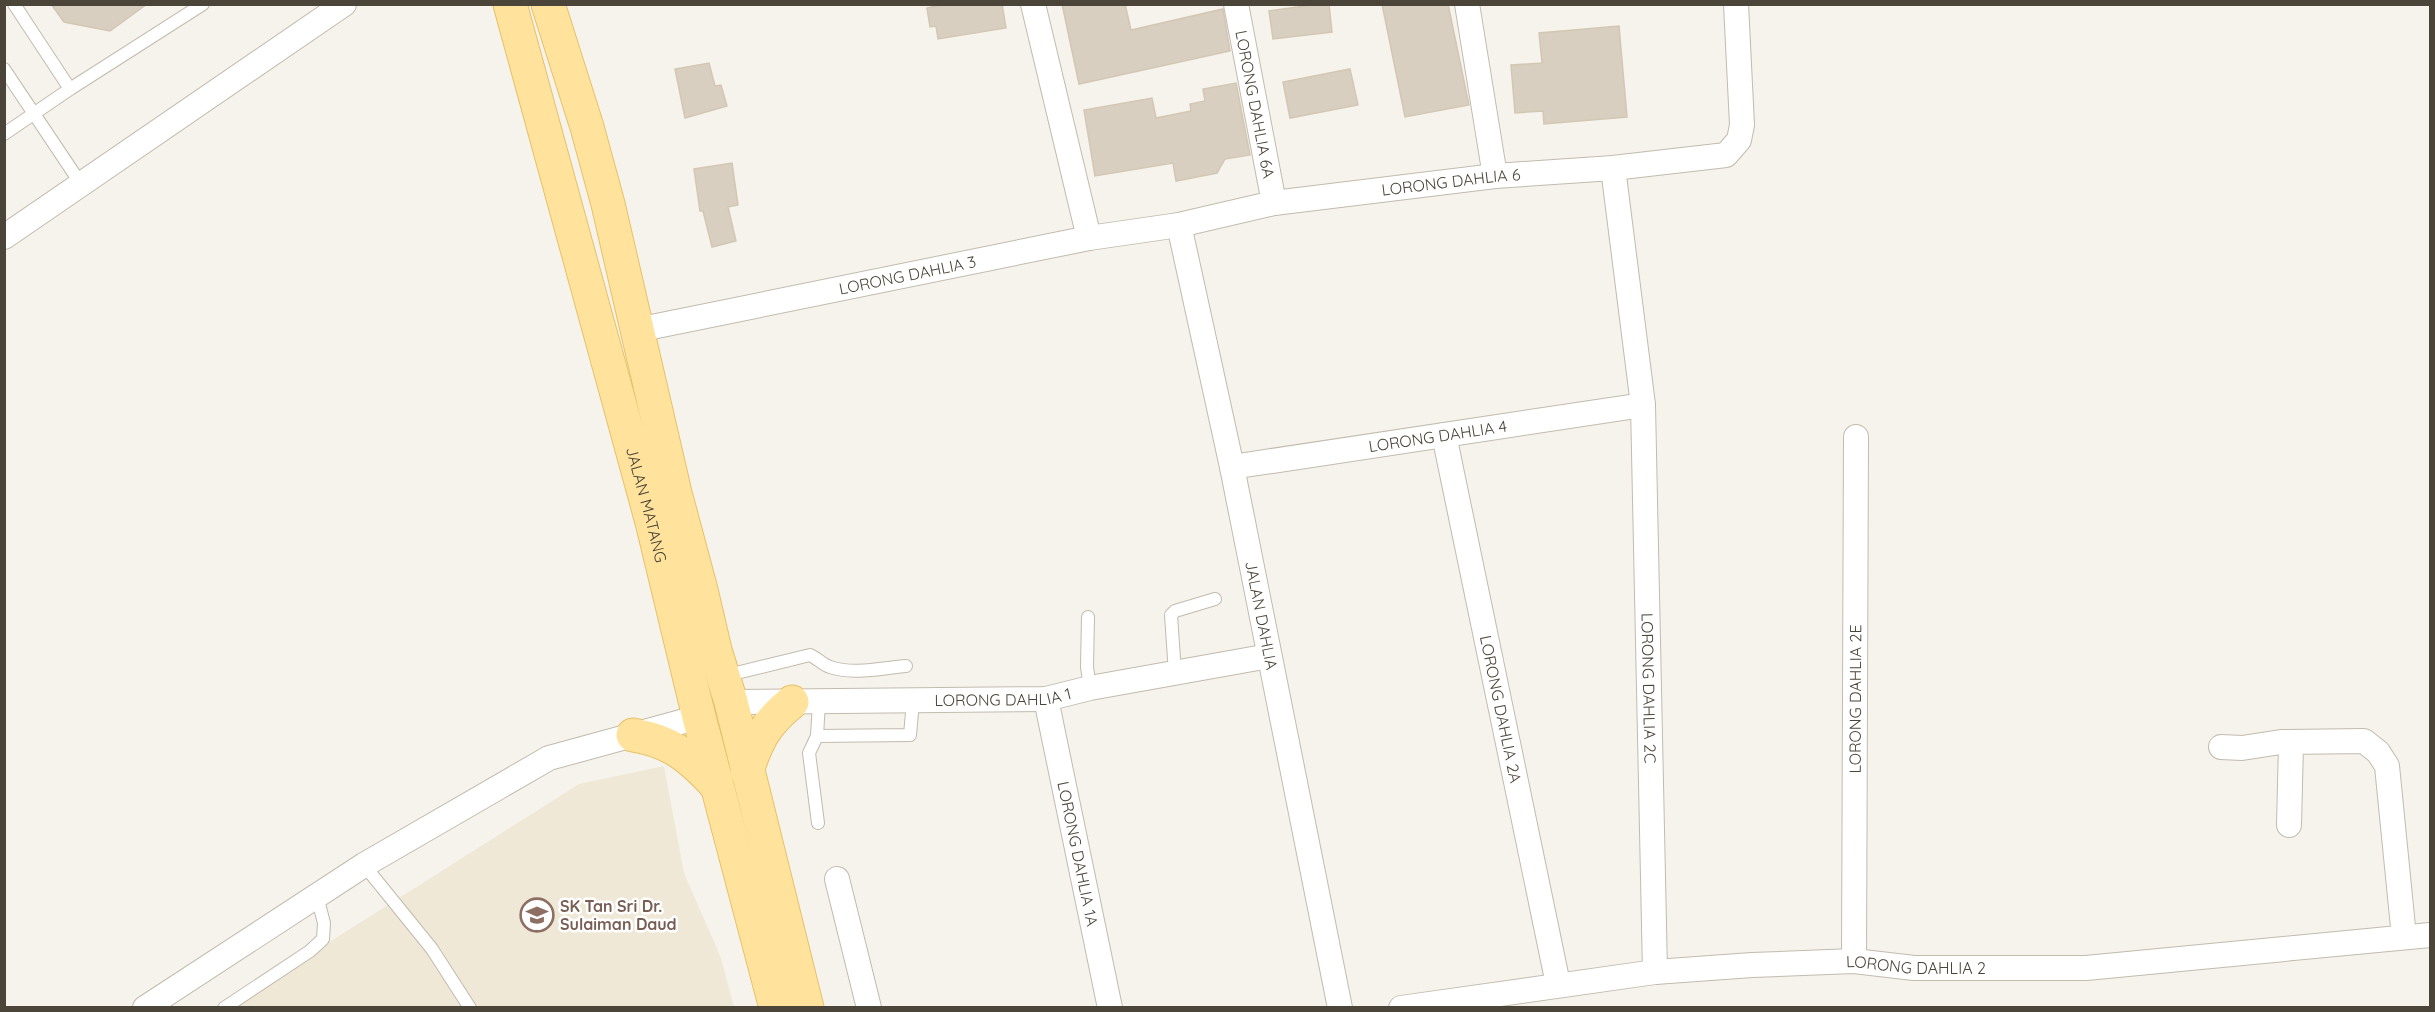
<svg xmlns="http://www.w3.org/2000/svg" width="2435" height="1012" font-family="Quicksand,sans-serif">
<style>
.education{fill:#efe8d6}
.building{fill:#d8cfc1;stroke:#d3c7b4;stroke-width:1.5}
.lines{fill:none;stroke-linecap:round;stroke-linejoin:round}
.service-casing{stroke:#c2bbae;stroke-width:14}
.minor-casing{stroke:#c2bbae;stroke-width:26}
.primary-casing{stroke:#e6c16a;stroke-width:35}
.service{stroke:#fff;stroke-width:12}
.minor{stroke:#fff;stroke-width:24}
.primary{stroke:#ffe39c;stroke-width:33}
.labels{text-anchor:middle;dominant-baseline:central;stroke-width:5;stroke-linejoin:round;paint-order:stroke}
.street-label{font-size:16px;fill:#4b4439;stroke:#fff}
.education-label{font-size:16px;font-weight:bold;fill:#785e54;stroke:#fff;text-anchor:start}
</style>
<rect width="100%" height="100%" fill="#f6f3ec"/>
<polygon class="education" points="664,766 684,873 721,958 734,1007 225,1008 579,784"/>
<g class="building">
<polygon points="51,4 147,4 110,31 64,22"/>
<polygon points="945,4 1002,4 1006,28 938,39 936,26 930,27 927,8"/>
<polygon points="1062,4 1125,4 1131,30 1223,9 1230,51 1079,84"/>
<polygon points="1319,4 1329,4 1332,32 1273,39 1269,11"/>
<polygon points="1382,4 1448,4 1469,105 1405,117"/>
<polygon points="1619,26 1627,117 1544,124 1543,111 1515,113 1511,65 1542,63 1539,33"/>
<polygon points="709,63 715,86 721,85 727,106 685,118 675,69"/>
<polygon points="1350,69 1358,105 1290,118 1283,82"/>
<polygon points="1236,83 1250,155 1225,159 1217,173 1176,181 1173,163 1095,176 1084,110 1152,98 1156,118 1191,111 1190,104 1205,101 1203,89"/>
<polygon points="732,163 738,205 728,207 736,241 712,247 703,211 700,211 694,169"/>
</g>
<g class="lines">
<g class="service-casing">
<g id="service">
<polyline points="14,4 70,89"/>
<polyline points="4,69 81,184"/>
<polyline points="4,134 70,89 203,4"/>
<polyline points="1088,617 1087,667 1090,688"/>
<polyline points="1175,673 1171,615 1175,611 1215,599"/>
<path d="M724,676L810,655C817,658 823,665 830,667C853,675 882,668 906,666"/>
<polyline points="817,736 910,735 913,701"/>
<polyline points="818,823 809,753 817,736 819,702"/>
<polyline points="364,865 432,949 470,1008"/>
<polyline points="224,1008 310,951 323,939 324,923 317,896"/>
</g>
</g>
<g class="minor-casing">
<g id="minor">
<polyline points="1033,4 1089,238"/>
<path id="s1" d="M1236,4L1274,203"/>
<polyline points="1467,4 1495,176"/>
<path id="s2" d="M1613,168L1643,405L1655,972"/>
<path id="s3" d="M1179,225L1232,467L1340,1008"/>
<polyline points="4,237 344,4"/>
<path id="s4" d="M637,330L1089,238L1179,225L1274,203L1495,176L1613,168L1726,155L1739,140L1742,125L1736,4"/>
<path id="s5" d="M1444,435L1558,984"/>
<path id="s6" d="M1232,467L1643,405"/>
<path id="s7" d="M1046,699L1110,1008"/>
<path id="s8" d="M731,702L1046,699L1090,688L1269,656"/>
<polyline points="2221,747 2242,748 2281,742 2364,741 2378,752 2387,766 2404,937"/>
<polyline points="2289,825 2291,744"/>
<polyline points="837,879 869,1008"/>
<path id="s9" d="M1854,961L1856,437"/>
<polyline points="145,1008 364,865 549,758 699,717"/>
<path id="s10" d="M1401,1008L1655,972L1752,965L1854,961L1914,968H2086L2430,935"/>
</g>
</g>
<g class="primary-casing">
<g id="primary">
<path id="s11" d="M510,4L652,522L699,717L776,1008"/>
<polyline points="548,4 587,127 608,204 675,493 701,590 715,650 731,702 807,1008"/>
<path d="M633,735C671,741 690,757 716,785"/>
<path d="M747,771C757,740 765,724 792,702"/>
</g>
</g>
<use href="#service" class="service"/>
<use href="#minor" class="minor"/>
<use href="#primary" class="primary"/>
</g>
<defs>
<g id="school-ring" transform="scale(1.725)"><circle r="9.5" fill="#fff" stroke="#8d6e63" stroke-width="1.5"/><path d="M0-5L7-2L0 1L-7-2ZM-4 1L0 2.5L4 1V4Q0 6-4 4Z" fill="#8d6e63"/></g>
</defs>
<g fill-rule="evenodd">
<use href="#school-ring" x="537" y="915"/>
</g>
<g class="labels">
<g class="street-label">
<text stroke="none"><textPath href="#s1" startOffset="102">LORONG DAHLIA 6A</textPath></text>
<text stroke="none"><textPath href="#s4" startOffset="828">LORONG DAHLIA 6</textPath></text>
<text stroke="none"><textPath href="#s4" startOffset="276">LORONG DAHLIA 3</textPath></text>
<text stroke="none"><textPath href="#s6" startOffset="208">LORONG DAHLIA 4</textPath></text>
<text stroke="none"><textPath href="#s11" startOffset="519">JALAN MATANG</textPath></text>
<text stroke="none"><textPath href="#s3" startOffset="399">JALAN DAHLIA</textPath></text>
<text stroke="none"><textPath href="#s2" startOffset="522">LORONG DAHLIA 2C</textPath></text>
<text stroke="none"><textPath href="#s8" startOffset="272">LORONG DAHLIA 1</textPath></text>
<text stroke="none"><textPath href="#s9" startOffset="262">LORONG DAHLIA 2E</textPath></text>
<text stroke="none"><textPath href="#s5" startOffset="280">LORONG DAHLIA 2A</textPath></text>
<text stroke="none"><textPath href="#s7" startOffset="158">LORONG DAHLIA 1A</textPath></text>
<text stroke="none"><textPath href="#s10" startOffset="518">LORONG DAHLIA 2</textPath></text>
</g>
<g class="education-label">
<text x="560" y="906">SK Tan Sri Dr.<tspan x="560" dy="18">Sulaiman Daud</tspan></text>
</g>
</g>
<rect width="2435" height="1012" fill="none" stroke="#4b4439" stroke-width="12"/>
</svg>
